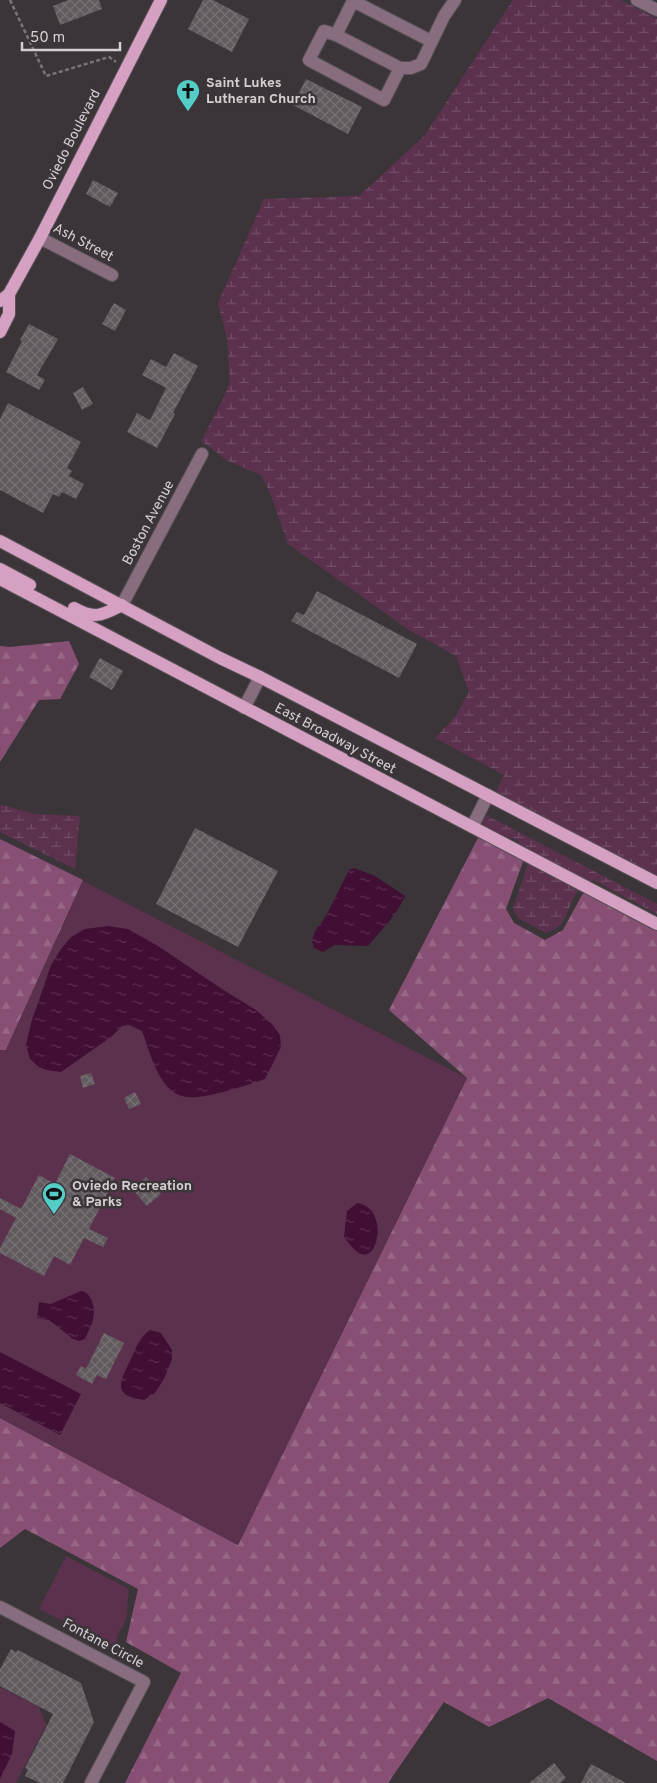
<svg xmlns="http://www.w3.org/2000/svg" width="657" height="1783" font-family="Overpass,sans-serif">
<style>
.forest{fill:url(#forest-firs)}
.wetland{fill:url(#wetland-marsh)}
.park{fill:#5c314e}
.water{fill:url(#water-ripples)}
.building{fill:url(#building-cross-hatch)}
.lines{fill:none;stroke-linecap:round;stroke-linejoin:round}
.minor-casing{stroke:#575155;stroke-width:14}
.major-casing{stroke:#575155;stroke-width:14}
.path{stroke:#7a7478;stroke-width:2.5;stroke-dasharray:4 2.5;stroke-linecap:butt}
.minor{stroke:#876d7d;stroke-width:12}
.major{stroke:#d6a0c2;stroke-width:12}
.labels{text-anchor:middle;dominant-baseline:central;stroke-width:5;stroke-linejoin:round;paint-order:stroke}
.poi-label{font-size:14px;font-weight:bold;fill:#d4d0d2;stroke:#3b3539;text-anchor:start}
.street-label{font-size:14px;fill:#d4d0d2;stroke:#3b3539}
</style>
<defs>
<pattern id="forest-firs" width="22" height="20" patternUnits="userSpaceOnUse" patternTransform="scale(1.25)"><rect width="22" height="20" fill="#884f75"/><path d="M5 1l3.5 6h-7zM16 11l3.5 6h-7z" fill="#986788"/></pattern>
<pattern id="wetland-marsh" width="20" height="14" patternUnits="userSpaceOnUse" patternTransform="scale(1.25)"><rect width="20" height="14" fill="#5c314e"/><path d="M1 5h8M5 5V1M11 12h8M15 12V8" fill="none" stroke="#724e67"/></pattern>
<pattern id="water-ripples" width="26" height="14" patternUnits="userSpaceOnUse" patternTransform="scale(1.25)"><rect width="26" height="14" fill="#410e34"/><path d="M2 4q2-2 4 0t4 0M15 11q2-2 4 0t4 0" fill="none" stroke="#5c3050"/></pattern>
<pattern id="building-cross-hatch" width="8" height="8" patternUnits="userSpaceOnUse" patternTransform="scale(1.25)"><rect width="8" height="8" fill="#615a5e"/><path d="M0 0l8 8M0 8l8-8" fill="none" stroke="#777174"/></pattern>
</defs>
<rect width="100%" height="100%" fill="#3b3539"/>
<g class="forest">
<polygon points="69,641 79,664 60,699 39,700 0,762 0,646 10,647"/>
<polygon points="480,834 525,856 506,909 514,923 545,940 563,930 582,895 592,886 657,921 657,1761 548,1698 489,1727 444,1702 388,1783 125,1783 181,1673 126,1642 138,1589 25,1529 0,1548 0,1418 238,1545 467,1078 389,1010"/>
<polygon points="0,839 83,880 6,1050 0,1050"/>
</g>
<g class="wetland">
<polygon points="513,0 621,0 657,19 657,887 492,801 504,775 435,738 455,717 469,692 456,656 409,630 288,544 270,493 261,475 228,461 201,441 223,399 230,381 227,339 218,303 264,199 359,196 425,135"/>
<polygon points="2,805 35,814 80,816 75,869 0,832 0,806"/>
<path d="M486,815L657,904V914L593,880C572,886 572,911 560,925C557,929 550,931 546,933L518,918L513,908L530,858V853L517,840L480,828Z"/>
</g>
<g class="park">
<polygon points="83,881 467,1078 238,1545 0,1418 0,1050 6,1050"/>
<polygon points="66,1556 129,1589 126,1620 117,1636 118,1644 116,1648 39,1609"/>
<polygon points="0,1687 39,1707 46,1725 16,1783 0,1783"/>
</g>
<g class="water">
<path d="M354,868L375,876L405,896C397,915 381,930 368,946L335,945L323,952L314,948L312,941L315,931L326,916L349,870Z"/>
<path d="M108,926L128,929L158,946L222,989L256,1010L272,1024L280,1035L281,1047L265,1079C248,1085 204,1100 187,1097C178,1096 170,1091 165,1084C153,1068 149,1049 142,1031L129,1025L122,1026L111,1037L61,1072L47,1070L39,1067L30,1059L26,1045L31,1023L51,965L61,949L71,937L85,929Z"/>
<path d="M357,1203C388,1207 380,1261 361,1254C354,1251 349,1243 344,1237L347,1211Z"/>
<path d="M81,1291C92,1292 96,1309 93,1319C92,1325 88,1332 85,1339L79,1341L73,1339L49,1320L37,1318L39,1302L51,1304Z"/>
<path d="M150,1330L161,1333L172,1350V1359L164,1379L155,1393L144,1400C111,1396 120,1381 131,1359C136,1348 139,1338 150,1330Z"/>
<polygon points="0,1352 81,1394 60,1435 0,1403"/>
<polygon points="0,1722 15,1731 12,1754 0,1779"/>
</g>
<g class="building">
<polygon points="68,0 99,0 102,9 60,25 53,6"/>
<polygon points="203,0 213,0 249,19 232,52 188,29"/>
<polygon points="306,79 362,107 348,134 293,105"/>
<polygon points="93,180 118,193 110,207 86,194"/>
<polygon points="114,303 126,310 115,331 102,324"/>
<polygon points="29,324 58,339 37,375 45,380 39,390 6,372 22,341 20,340"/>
<polygon points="174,353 198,366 173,413 175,414 157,448 127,432 137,413 150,420 166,388 142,375 151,359 166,367"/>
<polygon points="83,387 93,404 82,410 73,393"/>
<polygon points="8,403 81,442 67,468 72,471 69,476 84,484 76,499 62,492 59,497 53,494 43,513 0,490 0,419"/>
<polygon points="317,591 417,644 399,678 291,621 297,612 304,615"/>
<polygon points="100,658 123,671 112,690 89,677"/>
<polygon points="195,828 278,871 238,947 156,904"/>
<polygon points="91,1073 95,1084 83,1088 80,1076"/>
<polygon points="135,1092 141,1104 129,1109 124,1098"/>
<polygon points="70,1154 115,1178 89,1229 108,1238 103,1247 84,1238 70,1265 54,1256 44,1276 0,1253 0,1248 16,1218 0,1209 0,1198 21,1209 39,1175 55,1184"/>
<polygon points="146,1177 161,1194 147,1206 132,1189"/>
<polygon points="104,1333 124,1343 106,1379 97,1375 92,1384 76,1375 81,1366 86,1369"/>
<polygon points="11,1649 16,1652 18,1650 81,1683 94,1722 63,1783 40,1783 25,1776 28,1770 25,1768 53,1714 0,1686 0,1669"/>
<polygon points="554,1763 566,1778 560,1783 529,1783"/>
<polygon points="591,1764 626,1783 581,1783"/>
</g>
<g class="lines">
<g class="minor-casing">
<g id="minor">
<polyline points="637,0 657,10"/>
<polyline points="336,35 324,31 309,60 384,100 400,68 411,68 421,64 444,16 455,0"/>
<polyline points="400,68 336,35 353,1 431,41"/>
<polyline points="40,238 112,275"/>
<polyline points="122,605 202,454"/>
<polyline points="244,708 260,677"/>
<polyline points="472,827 488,795"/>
<polyline points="0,1607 144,1682 91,1783"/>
</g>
</g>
<g class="major-casing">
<g id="major">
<polyline points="0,301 9,294 40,238 161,0"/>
<polyline points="0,332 9,314 9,294"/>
<polyline points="0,541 220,658 260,677 657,883"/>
<polyline points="0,569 30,585"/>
<polyline points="0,579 657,924"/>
<path d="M74,608C95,620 102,615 122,605"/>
</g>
</g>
<polyline class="path" points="10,0 46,76 109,57 116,62"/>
<use href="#minor" class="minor"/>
<use href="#major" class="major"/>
</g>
<defs>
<g id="church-pin" transform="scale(1.25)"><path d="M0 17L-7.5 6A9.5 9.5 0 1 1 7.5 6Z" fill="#54cdc7" stroke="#3b3539"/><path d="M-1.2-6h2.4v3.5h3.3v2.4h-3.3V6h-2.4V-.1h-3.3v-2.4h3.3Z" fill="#111"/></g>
<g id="stadium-pin" transform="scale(1.25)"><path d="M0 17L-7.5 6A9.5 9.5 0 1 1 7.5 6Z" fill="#54cdc7" stroke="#3b3539"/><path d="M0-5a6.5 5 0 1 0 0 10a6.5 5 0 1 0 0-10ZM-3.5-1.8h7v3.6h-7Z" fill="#111"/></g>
</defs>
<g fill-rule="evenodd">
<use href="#church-pin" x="188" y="91"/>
<use href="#stadium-pin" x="54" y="1194"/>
</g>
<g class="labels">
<g class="poi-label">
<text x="206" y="83">Saint Lukes<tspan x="206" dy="16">Lutheran Church</tspan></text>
<text x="72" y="1186">Oviedo Recreation<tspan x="72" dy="16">&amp; Parks</tspan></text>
</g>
<g class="street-label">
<text transform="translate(72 140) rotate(-63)">Oviedo Boulevard</text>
<text transform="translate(83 243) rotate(28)">Ash Street</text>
<text transform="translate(149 523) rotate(-62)">Boston Avenue</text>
<text transform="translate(335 739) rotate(28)">East Broadway Street</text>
<text transform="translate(103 1644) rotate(28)">Fontane Circle</text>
</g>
</g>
<path d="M22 42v8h98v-8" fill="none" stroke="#d4d0d2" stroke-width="2.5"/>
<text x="30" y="42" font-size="15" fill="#d4d0d2" stroke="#3b3539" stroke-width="4" paint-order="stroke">50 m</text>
</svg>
